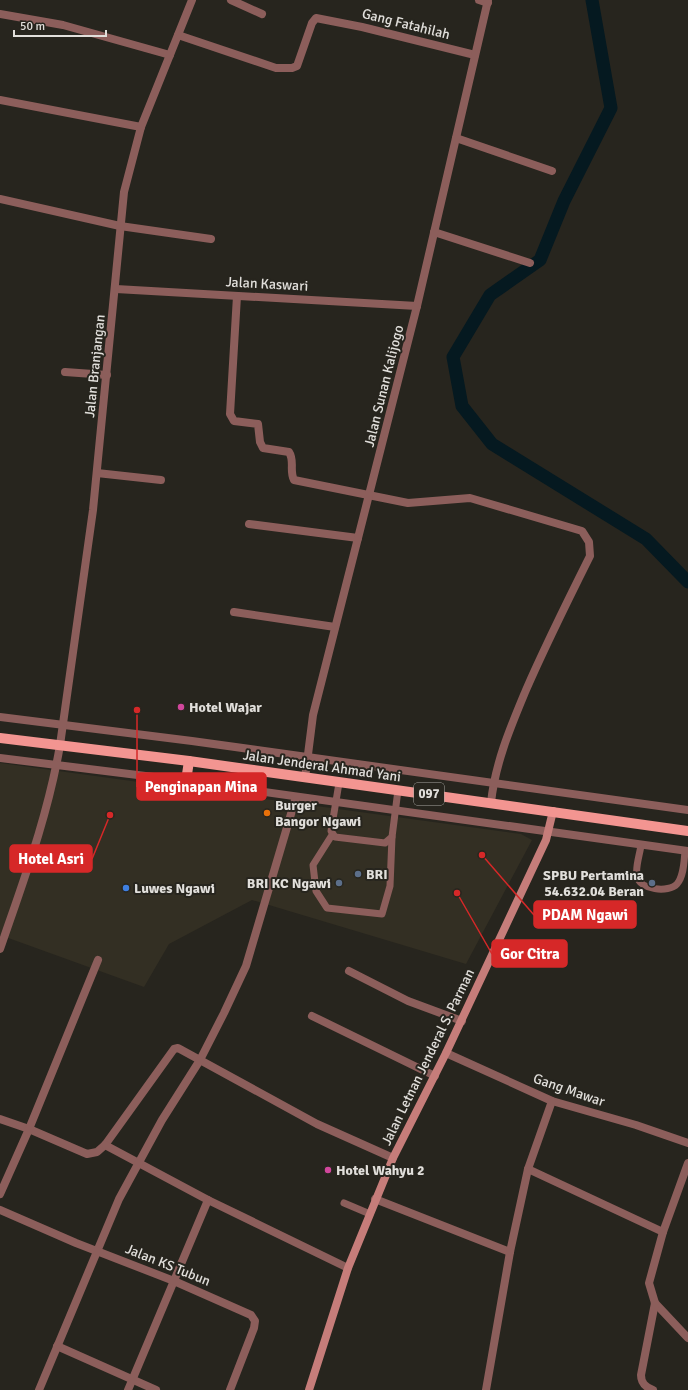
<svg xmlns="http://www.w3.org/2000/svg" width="688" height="1390" font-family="Signika,sans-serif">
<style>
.built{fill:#332f23}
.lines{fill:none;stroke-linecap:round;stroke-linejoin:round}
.canal{stroke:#051920;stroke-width:13}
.service{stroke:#8c5e5b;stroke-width:7}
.minor{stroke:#8c5e5b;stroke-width:8}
.tertiary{stroke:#8c5e5b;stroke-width:8}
.secondary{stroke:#c67d7a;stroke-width:8}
.primary{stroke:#f39591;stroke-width:10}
.hotel-dot{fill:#d1479c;stroke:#27251e;stroke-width:1.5}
.food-dot{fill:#e8710a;stroke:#27251e;stroke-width:1.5}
.service-dot{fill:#5c6f8a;stroke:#27251e;stroke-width:1.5}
.shop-dot{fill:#3f7fe0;stroke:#27251e;stroke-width:1.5}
.labels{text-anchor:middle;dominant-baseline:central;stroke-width:4;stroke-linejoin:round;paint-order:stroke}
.shield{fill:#27251e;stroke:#a9a7a2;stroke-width:1}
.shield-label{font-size:13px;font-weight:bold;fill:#e1dfdb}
.street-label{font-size:14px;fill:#e1dfdb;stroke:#27251e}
.poi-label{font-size:14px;font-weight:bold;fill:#e1dfdb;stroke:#27251e;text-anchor:start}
.leader{fill:none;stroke:#d62828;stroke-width:1.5}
.callout-dot{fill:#d62828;stroke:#27251e;stroke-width:1.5}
.callout{fill:#d62828;stroke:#d62828;stroke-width:1.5}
.callout-label{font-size:15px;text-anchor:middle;font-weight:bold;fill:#fff}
</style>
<rect width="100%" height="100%" fill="#27251e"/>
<polygon class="built" points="0,763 521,834 532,840 466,964 252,900 169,944 144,987 0,935"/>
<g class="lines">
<polyline class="canal" points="592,0 611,108 564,201 540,260 490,295 453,357 462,406 492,444 646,539 688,582"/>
<g class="service">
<polyline points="339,783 331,831 335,837 385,843 392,837 398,790"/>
<polyline points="332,835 313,865 316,891 327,908 382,914 390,886 392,837"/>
<path d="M641,845C640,854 635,867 637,876C639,890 669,893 677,884C684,876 684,861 685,851"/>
<polyline points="344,1203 370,1214"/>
</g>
<g class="minor">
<polyline points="231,0 262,14"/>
<polyline points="479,0 488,3"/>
<polyline points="0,14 63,25 170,55"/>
<polyline points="178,35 276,68 292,68 297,66 312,23 316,18 362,27 475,55"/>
<polyline points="0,100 141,127"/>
<polyline points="456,138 552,171"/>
<polyline points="0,199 120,226 211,239"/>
<polyline points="434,232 530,263"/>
<polyline points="116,289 417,306"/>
<path d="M237,296L230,414L234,421L258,424L260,442L263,448L289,452C295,461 289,471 294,480L408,503L470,498L582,531L589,542L590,556C568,600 546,644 526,690C511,726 495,763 491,803"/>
<polyline points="65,372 107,375"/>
<polyline points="97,473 161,480"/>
<polyline points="249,524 358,538"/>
<polyline points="234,612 335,627"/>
<path d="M0,949C23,882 48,816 60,745"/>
<polyline points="349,971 408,1001 462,1021"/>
<polyline points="312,1016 435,1076"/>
<polyline points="446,1053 552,1101 636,1125 688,1143"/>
<polyline points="0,1119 29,1129 87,1154 97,1152 105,1145 174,1049 178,1048 317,1124 393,1158"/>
<polyline points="105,1145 208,1200 348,1268"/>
<polyline points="528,1169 663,1232"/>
<polyline points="0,1194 29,1129 98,960"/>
<polyline points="375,1199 510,1252"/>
<polyline points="655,1303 688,1338"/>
<polyline points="57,1346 156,1390"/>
<polyline points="39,1390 119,1199 162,1120 200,1060 224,1013 246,966 296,797"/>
<polyline points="128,1390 208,1200"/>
<polyline points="486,1390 510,1252 528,1169 552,1101"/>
<path d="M653,1390C645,1387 641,1383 641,1375L655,1303L649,1283L663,1232L688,1163"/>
</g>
<g class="tertiary">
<polyline points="0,717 192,741 688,810"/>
<polyline points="60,745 93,510 124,192 141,127 192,0"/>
<polyline points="0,758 186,781 688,851"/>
<polyline points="305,778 313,715 417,306 488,0"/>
<polyline points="0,1210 76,1243 174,1281 251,1315 255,1321 254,1328 230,1390"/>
</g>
<polyline class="secondary" points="309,1390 348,1268 393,1158 446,1053 546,840 553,811"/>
<g class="primary">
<polyline points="0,738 189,761 688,831"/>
<polyline points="186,781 189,761"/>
</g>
</g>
<g class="hotel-dot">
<circle cx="181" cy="707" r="4"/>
<circle cx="328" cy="1170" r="4"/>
</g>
<circle class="food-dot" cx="267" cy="813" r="4"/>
<g class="service-dot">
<circle cx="358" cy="874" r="4"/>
<circle cx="339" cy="883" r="4"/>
<circle cx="652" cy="883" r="4"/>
</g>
<circle class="shop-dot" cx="126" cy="888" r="4"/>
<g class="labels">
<rect class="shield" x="414" y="783" width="30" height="22" rx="3"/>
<g class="shield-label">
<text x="429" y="794">097</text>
</g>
<g class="street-label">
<text transform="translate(406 24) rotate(14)">Gang Fatahilah</text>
<text transform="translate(267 284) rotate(3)">Jalan Kaswari</text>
<text transform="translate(95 366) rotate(-84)">Jalan Branjangan</text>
<text transform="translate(384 386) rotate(-76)">Jalan Sunan Kalijogo</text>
<text transform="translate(322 766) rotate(8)">Jalan Jenderal Ahmad Yani</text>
<text transform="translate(428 1057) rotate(-64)">Jalan Letnan Jenderal S. Parman</text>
<text transform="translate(569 1090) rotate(19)">Gang Mawar</text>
<text transform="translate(168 1265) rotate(22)">Jalan KS Tubun</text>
</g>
<g class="poi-label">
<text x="189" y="707">Hotel Wajar</text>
<text x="275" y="805">Burger<tspan x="275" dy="16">Bangor Ngawi</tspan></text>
<text x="366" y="874">BRI</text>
<text x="644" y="875" text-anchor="end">SPBU Pertamina<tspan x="644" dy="16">54.632.04 Beran</tspan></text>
<text x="331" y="883" text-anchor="end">BRI KC Ngawi</text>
<text x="134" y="888">Luwes Ngawi</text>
<text x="336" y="1170">Hotel Wahyu 2</text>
</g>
</g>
<path class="leader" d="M137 710L137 787M110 815L92 859M482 855L534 915M457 893L492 954"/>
<g class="callout-dot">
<circle cx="137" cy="710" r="4"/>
<circle cx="110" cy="815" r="4"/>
<circle cx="482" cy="855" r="4"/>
<circle cx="457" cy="893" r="4"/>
</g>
<g class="callout">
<rect x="137" y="773" width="129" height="27" rx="4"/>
<rect x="10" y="845" width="82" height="27" rx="4"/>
<rect x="534" y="901" width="102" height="27" rx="4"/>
<rect x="492" y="940" width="75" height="27" rx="4"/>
</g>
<g class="callout-label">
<text x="201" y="792">Penginapan Mina</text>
<text x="51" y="864">Hotel Asri</text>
<text x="585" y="920">PDAM Ngawi</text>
<text x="530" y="959">Gor Citra</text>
</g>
<path d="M14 30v6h92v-6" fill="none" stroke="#e1dfdb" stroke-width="2"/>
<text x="20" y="30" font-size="12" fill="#e1dfdb" stroke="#27251e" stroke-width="3" paint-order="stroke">50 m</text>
</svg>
